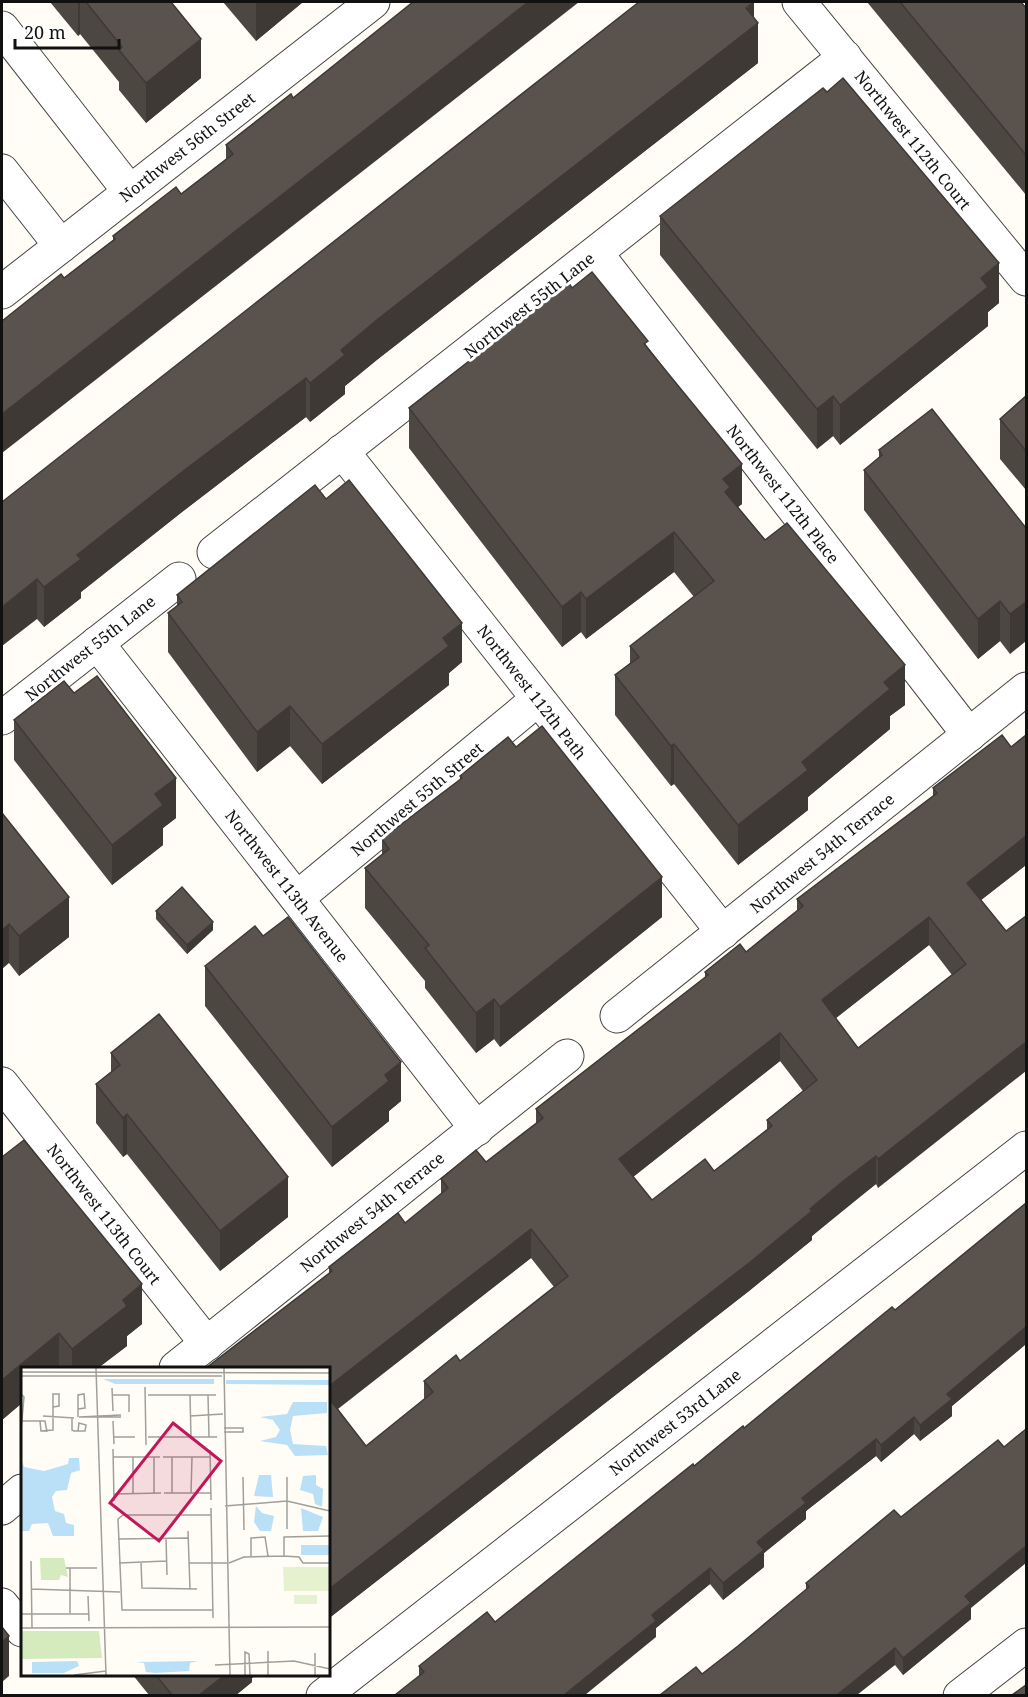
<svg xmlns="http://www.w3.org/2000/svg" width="1028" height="1697" font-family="'Noto Serif',serif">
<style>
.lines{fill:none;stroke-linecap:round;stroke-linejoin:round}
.street-casing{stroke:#444;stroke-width:35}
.street{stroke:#fff;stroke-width:33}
.wall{fill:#4d4742;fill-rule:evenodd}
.shaded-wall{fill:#3f3936}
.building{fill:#5a524d;stroke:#3f3936;stroke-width:1.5;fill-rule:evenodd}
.labels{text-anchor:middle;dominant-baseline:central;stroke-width:6;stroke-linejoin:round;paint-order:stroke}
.street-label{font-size:16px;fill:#111;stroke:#fff}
.inset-road{fill:none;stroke:#a09f9a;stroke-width:1.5}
.view{fill:#c2185b;fill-opacity:0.15;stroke:#c2185b;stroke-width:3}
.inset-edge{fill:none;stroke:#111;stroke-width:3}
</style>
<rect width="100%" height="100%" fill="#fffdf5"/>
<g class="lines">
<g class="street-casing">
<g id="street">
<polyline points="799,2 1026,279"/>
<polyline points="2,28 130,192"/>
<polyline points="2,171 61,246"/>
<polyline points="596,253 969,735"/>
<polyline points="2,292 373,2"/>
<polyline points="342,451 723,932"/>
<polyline points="214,552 845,57"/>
<polyline points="97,643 477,1129"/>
<polyline points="2,718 179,579"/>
<polyline points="297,898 538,699"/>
<polyline points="617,1016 1026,689"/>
<polyline points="2,1084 207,1344"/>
<polyline points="176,1368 567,1056"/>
<polyline points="2,1508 22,1491"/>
<polyline points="2,1605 22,1630"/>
<polyline points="323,1696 1026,1148"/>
<polyline points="960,1696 1026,1645"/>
</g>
</g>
<use href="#street" class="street"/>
</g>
<g class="wall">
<polygon points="50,2 171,2 201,78 146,123 119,90 119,82 80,34 78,36"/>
<polygon points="223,2 303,2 256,41"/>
<polygon points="867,2 1021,2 1026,8 1026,195"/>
<polygon points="754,17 758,63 378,359 345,386 345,394 310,422 306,417 182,512 81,592 81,598 44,627 37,619 2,502"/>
<polygon points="291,94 2,453 64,278 113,240 113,236 181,194 226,159 226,145"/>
<polygon points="660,216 999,303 988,312 988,326 840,445 833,436 817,449 660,255"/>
<polygon points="572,288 648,349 742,504 738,507 905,705 890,716 890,729 808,797 808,810 738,865 674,784 671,786 615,715 615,675 630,663 630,646 694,597 674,572 586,639 581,632 562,647 409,448 409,408"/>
<polygon points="1026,396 1026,490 1000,459 1000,419"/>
<polygon points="879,450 1026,528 1010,654 1000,641 978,659 864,510 864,470 879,458"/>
<polygon points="177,595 462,662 449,673 449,685 322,784 290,746 257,772 168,652 168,613 177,606"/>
<polygon points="14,720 176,818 163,828 163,845 112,885 14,760"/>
<path d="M1026,735V865L981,900L1006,931L878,1188L876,1184L842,1210L812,1236V1240L749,1291L328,1619L329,1267L405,1223L441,1194V1179L486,1162L536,1124V1109L705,978V972L746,952L797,911V899L933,796V788L1011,747ZM929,945L952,975L858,1048L836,1018ZM780,1061L803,1091L767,1120V1130L714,1171L652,1200L633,1177ZM531,1258L554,1287L460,1361L424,1381V1400L366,1446L338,1409Z"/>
<polygon points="516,747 662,917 500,1047 494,1039 476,1053 425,988 425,981 365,908 365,868 382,855 382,839 460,780 460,776"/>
<polygon points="2,813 69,937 19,976 9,963"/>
<polygon points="156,911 213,930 187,954 156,919"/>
<polygon points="205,966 401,1101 389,1111 389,1121 332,1167 205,1006"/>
<polygon points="111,1053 288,1217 220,1271 127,1154 123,1157 96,1123 96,1084 111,1072"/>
<polygon points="2,1157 142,1324 127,1336 127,1346 98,1368 22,1368 22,1403 2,1420"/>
<polygon points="1026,1203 1026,1344 952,1406 952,1416 920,1441 914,1434 881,1462 876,1456 806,1511 806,1519 764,1553 764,1567 723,1600 710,1584 656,1628 656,1637 419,1676 419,1666 495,1622 895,1310"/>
<polygon points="22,1511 22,1542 21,1541 21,1512"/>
<polygon points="806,1583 971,1608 971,1619 903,1675 895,1665 702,1674 738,1646 806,1590"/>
<polygon points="132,1674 257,1674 252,1678 252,1682 236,1695 149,1695"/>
</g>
<g class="shaded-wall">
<polygon points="78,2 80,2 80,34 78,36"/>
<polygon points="256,2 303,2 256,41"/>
<polygon points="528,2 579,2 2,453 2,414"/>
<polygon points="754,2 754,26 758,23 758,63 378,359 345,386 345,394 310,422 310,383 341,350"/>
<polygon points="201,39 201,78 146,123 146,83"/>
<polygon points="999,263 999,303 988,312 988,326 840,445 840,405 981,278"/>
<polygon points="306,378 306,417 182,512 81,592 81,598 44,627 44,587 77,555 182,472"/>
<polygon points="833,396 833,436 817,449 817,409"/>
<polygon points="742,464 742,504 730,513 725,531 723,479"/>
<polygon points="674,532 674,572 586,639 586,599"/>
<polygon points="37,579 37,619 2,646 2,607"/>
<polygon points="581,592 581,632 562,647 562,607"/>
<polygon points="1000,601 1000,641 978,659 978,619"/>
<polygon points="1026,602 1026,641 1010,654 1010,614"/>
<polygon points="462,623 462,662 449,673 449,685 322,784 322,744 443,638"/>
<polygon points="905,665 905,705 890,716 890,729 808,797 808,810 738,865 738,825 884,682"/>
<polygon points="290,706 290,746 257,772 257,732"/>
<polygon points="674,744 674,784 671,786 671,746"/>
<polygon points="176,778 176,818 163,828 163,845 112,885 112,845 155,794"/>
<polygon points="1026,836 1026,865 967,911 967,883"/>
<polygon points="662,877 662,917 500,1047 500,1007"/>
<polygon points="69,897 69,937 19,976 19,936"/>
<polygon points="929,917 929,945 822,1029 822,1000"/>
<polygon points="213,922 213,930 187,954 187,945"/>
<polygon points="9,924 9,963 2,969 2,930"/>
<polygon points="494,999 494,1039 476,1053 476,1013"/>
<polygon points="780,1033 780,1061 619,1188 619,1159"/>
<polygon points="1026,1042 1026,1071 878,1188 878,1159"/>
<polygon points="401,1062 401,1101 389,1111 389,1121 332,1167 332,1127 385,1075"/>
<polygon points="127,1114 127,1154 123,1157 123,1118"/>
<polygon points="876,1156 876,1184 812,1236 812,1240 749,1291 328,1619 328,1590"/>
<polygon points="288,1177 288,1217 220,1271 220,1231"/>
<polygon points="531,1229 531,1258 328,1416 328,1387"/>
<polygon points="142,1284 142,1324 127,1336 127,1346 98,1368 72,1368 72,1349 123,1300"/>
<polygon points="1026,1327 1026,1344 952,1406 952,1416 920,1441 920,1425 947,1394"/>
<polygon points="59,1333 59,1368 22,1368 22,1403 2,1420 2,1380"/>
<polygon points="914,1417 914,1434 881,1462 881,1445"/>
<polygon points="876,1439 876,1456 806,1511 806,1519 764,1553 764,1567 723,1600 723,1583 757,1542 802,1498"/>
<polygon points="1026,1546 1026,1563 971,1608 971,1619 903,1675 903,1658 965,1596"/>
<polygon points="710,1568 710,1584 656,1628 656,1637 585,1695 564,1695 652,1615"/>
<polygon points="9,1636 9,1676 2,1682 2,1642"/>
<polygon points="895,1648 895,1665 857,1695 837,1695"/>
<polygon points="226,1674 257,1674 252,1678 252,1682 236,1695 199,1695"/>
</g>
<g class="building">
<polygon points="86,2 171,2 201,39 146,83 119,50 122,47"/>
<polygon points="413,2 528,2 2,414 2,321 61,274 64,278 115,239 113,236 176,187 181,194 233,154 226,145 291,94 293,98"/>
<polygon points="639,2 754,2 746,8 758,23 378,319 341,350 345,355 310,383 306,378 182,472 77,555 81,559 44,587 37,579 2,607 2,502"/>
<polygon points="900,2 1021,2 1026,8 1026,155"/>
<polygon points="843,78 999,263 981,278 988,287 840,405 833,396 817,409 660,216 823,88 827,92"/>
<polygon points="592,272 648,341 644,344 742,464 723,479 730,487 725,492 765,540 787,523 905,665 884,682 890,689 802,762 808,770 738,825 674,744 671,746 615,675 639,657 630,646 714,581 674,532 586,599 581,592 562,607 409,408 569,283 572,288"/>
<polygon points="1026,396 1026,451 1000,419"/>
<polygon points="932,409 1026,528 1026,602 1010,614 1000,601 978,619 864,470 882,455 879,450"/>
<polygon points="349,480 462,623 443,638 449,646 322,744 290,706 257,732 168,613 182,602 177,595 315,485 326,499"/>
<polygon points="97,676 176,778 155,794 163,805 112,845 14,720 64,681 74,693"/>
<polygon points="542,726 662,877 500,1007 494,999 476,1013 425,948 429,945 365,868 389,849 382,839 462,778 460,776 508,737 516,747"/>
<path d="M1002,735L1011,747L1026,735V836L967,883L1006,931L1026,916V1042L878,1159L876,1156L842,1182L810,1209L812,1211L749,1263L328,1590V1397L366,1446L433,1392L424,1381L456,1355L460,1361L568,1276L531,1229L328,1387V1368H206L332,1271L329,1267L398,1213L405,1223L448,1188L441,1179L476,1150L486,1162L543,1118L536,1109L708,975L705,972L740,944L746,952L803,906L797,899L937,793L933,788ZM929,917L966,964L858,1048L822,1000ZM780,1033L817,1080L767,1120L772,1126L714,1171L705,1159L652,1200L619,1159Z"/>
<polygon points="2,813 69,897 19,936 9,924 2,930"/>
<polygon points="182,887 213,922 187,945 156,911"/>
<polygon points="288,917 401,1062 385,1075 389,1081 332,1127 205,966 255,926 263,936"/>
<polygon points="159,1014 288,1177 220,1231 127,1114 123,1118 96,1084 120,1065 111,1053"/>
<polygon points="24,1140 142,1284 123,1300 127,1306 72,1349 59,1333 2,1380 2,1157"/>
<polygon points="1026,1203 1026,1327 947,1394 952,1399 920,1425 914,1417 881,1445 876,1439 802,1498 806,1503 757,1542 764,1550 723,1583 710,1568 652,1615 656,1621 564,1695 395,1695 424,1672 419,1666 487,1612 495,1622 693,1464 694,1466 743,1426 744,1428 892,1307 895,1310"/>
<polygon points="1026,1429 1026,1546 965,1596 971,1603 903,1658 895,1648 837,1695 660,1695 696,1667 702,1674 738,1646 809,1587 806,1583 894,1510 901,1517 998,1440 1004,1447"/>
<polygon points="2,1627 9,1636 2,1642"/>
<polygon points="155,1674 226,1674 199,1695 172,1695"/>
<polygon points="1026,1685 1026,1695 1012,1695"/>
</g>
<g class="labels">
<g class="street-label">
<text transform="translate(913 140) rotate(51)">Northwest 112th Court</text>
<text transform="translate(187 147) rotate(-38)">Northwest 56th Street</text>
<text transform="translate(529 305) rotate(-38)">Northwest 55th Lane</text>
<text transform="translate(783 494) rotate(52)">Northwest 112th Place</text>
<text transform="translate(90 648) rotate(-38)">Northwest 55th Lane</text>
<text transform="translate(532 692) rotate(52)">Northwest 112th Path</text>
<text transform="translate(417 799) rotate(-40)">Northwest 55th Street</text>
<text transform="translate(822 853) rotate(-39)">Northwest 54th Terrace</text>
<text transform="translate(287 886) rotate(52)">Northwest 113th Avenue</text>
<text transform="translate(372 1212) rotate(-39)">Northwest 54th Terrace</text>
<text transform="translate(104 1214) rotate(52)">Northwest 113th Court</text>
<text transform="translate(675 1422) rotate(-38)">Northwest 53rd Lane</text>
</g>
</g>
<g transform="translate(21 1367)">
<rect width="309" height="309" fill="#fffdf5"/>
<path d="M19,191H43L47,210L40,208L38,213H20ZM0,264H78L81,291L0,292Z" fill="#d5ebbd"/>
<path d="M262,200H309V224H263ZM273,228H296V237H273Z" fill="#e6f2cf"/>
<path d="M82,12H193V17H94ZM205,13H309V18L205,17ZM272,35H306V46L272,49L269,63L272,77L305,79L307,88L274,89L266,78L239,74L255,70L259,63L252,53L239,50L266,47ZM0,91L3,100L23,104L47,97L48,91H58L59,103L50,106L46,123L35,124L31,130L34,144L43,147L45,156L53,158V169H32L27,156L11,157L8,164H0ZM238,108H250L252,130L233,129ZM295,108V118L302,122L301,140L294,137L292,127L279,123L282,109ZM235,139L241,146L253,149L250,164H239L233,155ZM280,141L302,150L297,164H282ZM280,178H308V188H280ZM177,294L169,296L168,304L134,306L125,305L123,296L115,295ZM11,295L56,294L58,299L43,306H11Z" fill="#b9e0f7"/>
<path class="inset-road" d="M75,1L85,308M203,1L209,308M0,5L309,6M0,9H201M124,20L125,78M91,21L92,44M0,27L3,30L0,64M91,28H108V45M127,28H195M169,28L170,70M187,28L188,70M57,42L64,41L63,27L57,28V50M22,49L53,51M169,49L202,47M100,50H58L100,48M51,51V63L53,64H64L65,58L58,56L57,64M1,54H24L26,65M19,54L20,64L32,63V27H38V39L32,40M92,54L93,77M203,61H222V65H203M93,70H114M127,70H196M92,82L93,134M189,83L190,133M92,90H139M112,90V127M133,90V127M142,90H189M151,90V126M222,110L223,163M266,110V162M143,126H190M170,126L171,90M93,127L140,126M204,139L266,134L309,144M190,141L192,251M190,148H102L97,152L101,243H191M167,164L169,222M309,169L263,170V189L278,190L282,196H309M145,171L146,208M97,172L168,171M230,189V171L244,170L247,189M10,194L11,261M120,195L121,221L176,222M98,196L145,194M168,196H206M208,196L223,190L263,189M45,201H76M10,222L99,225M67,229L68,254M49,246V201M0,247H68M0,261L309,260M247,284V308M294,286V308M194,298L273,294L309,302M53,308L85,304M224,308V285L228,287L229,308"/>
<path class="view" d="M152,56L200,94L138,174L89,136Z"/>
<rect width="309" height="309" class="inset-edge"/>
</g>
<rect width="1028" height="1697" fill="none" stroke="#111111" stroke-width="6"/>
<path d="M15 39v9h104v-9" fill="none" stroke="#111111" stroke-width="3"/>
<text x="24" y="39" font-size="18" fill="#111111" stroke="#ffffff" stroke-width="4.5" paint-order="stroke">20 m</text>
</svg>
